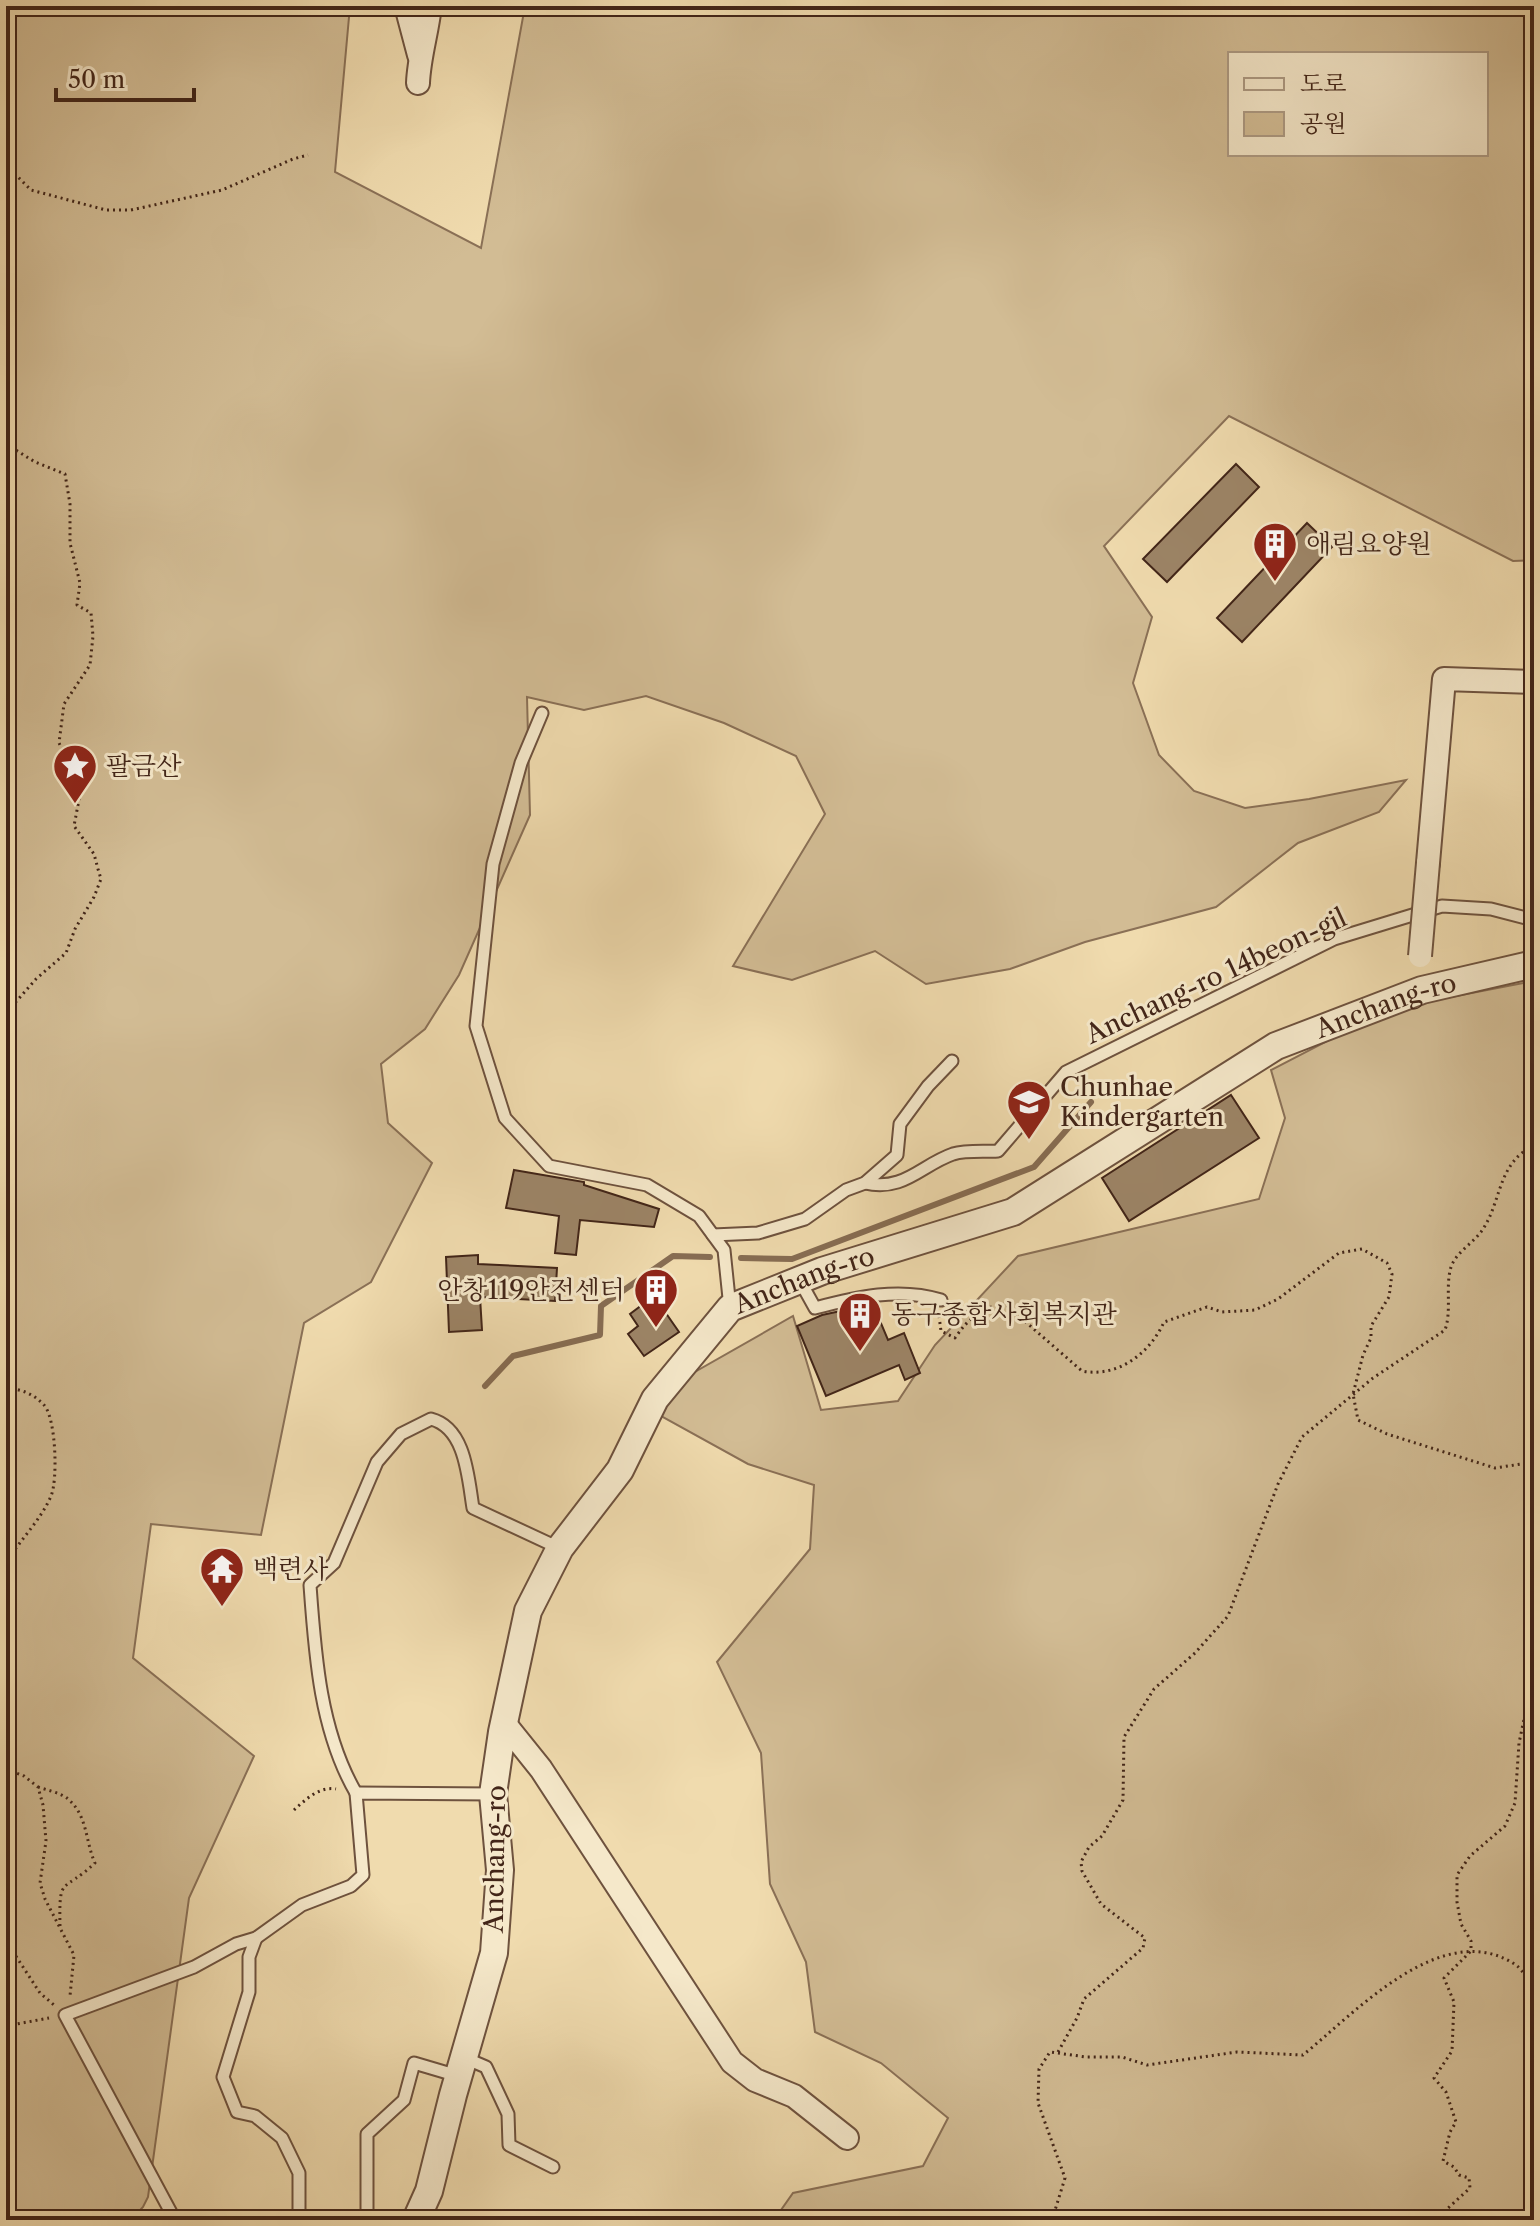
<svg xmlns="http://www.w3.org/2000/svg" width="1540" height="2226" font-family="'Libre Caslon Text','Noto Serif KR',serif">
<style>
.green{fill:#d2bc94;stroke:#8a7056;stroke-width:2;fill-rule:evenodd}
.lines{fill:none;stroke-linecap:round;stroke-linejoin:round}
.stream{stroke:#876d53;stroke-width:6}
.building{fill:#9c8466;stroke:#422518;stroke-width:2}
.service-casing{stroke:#6e523e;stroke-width:15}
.minor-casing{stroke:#6e523e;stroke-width:26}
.tertiary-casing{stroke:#6e523e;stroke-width:30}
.path{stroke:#422518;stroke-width:3;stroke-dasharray:2 4;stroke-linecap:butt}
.service{stroke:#f5e8ca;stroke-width:11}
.minor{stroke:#f5e8ca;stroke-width:22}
.tertiary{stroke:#f5e8ca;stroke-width:26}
.minor-bridge-casing{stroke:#6e523e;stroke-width:26;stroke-linecap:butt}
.minor-bridge{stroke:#f5e8ca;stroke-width:22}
.labels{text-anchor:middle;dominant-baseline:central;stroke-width:6;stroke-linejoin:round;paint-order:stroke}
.poi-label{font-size:26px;fill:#422518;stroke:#f5e8ca;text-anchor:start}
.street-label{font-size:26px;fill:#422518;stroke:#f5e8ca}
</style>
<rect width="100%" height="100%" fill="#f0dbae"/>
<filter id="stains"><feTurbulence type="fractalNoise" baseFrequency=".0025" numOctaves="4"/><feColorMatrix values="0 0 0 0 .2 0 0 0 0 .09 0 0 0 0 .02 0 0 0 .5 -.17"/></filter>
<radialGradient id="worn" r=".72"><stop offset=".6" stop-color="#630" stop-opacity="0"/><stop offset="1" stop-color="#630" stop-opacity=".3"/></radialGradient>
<g class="green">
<path d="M6,6H350L335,172L481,248L525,6H1534V560L1513,561L1229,416L1104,546L1152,617L1133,683L1159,755L1194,791L1245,808L1309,799L1406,780L1379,812L1298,843L1216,907L1085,942L1010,969L926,984L875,951L792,980L733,966L825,814L796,756L724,723L646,696L584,710L527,697L530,815L459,975L425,1029L381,1064L388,1123L432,1163L371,1282L304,1323L261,1535L151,1524L133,1658L254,1756L189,1898L148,2197L143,2207L131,2220H6ZM1230,54H1486V154H1230Z"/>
<polygon points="1534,981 1534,2220 774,2220 793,2193 923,2166 948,2118 881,2063 815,2032 806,1962 770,1884 761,1753 717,1662 810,1549 814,1485 748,1464 659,1415 686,1377 793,1316 821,1410 898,1401 935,1345 1018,1256 1259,1199 1285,1118 1271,1070 1389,1009"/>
</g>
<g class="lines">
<g class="stream">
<polyline points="741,1258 792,1259 1034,1167 1091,1102"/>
<polyline points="485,1386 513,1356 600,1335 601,1306 673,1256 710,1257"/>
</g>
</g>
<g class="building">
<polygon points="1236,464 1259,487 1167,582 1143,559"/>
<polygon points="1307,523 1332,547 1242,642 1217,618"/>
<polygon points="1231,1095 1259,1138 1129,1221 1102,1178"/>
<polygon points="514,1170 584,1182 584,1185 659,1209 654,1227 580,1220 576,1255 555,1253 559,1216 506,1208"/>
<polygon points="478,1255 478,1264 557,1268 555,1301 480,1297 482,1330 449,1332 446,1257"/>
<polygon points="654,1296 679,1332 644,1356 628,1334 638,1326 630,1314"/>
<polygon points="864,1306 875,1309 888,1340 904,1333 920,1373 905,1380 899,1365 826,1396 797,1326 822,1315"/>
</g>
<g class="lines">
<g class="service-casing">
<g id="service">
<polyline points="542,713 521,763 493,864 476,1026 505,1118 549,1166 647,1185 699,1216 724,1250 730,1308"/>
<path d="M865,1183C904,1192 921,1165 953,1154C966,1150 984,1152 998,1151L1066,1072L1334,939L1442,906L1491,909L1534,920"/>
<polyline points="713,1235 758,1233 805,1219 846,1190 865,1183 897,1155 900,1124 928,1086 952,1061"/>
<path d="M800,1281L815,1308C857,1297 899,1287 941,1300"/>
<path d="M356,1793C320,1731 315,1655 310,1585L334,1563L377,1462L401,1434L431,1419C466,1428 468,1478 473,1508L559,1548"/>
<polyline points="256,1938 249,1957 249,1992 223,2077 237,2112 255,2116 282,2138 299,2173 299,2220"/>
<polyline points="465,2058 486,2067 508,2114 509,2145 553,2167"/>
<polyline points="175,2220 65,2015 194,1967 236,1944 256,1938 302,1905 351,1886 363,1875 356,1793 493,1794"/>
<polyline points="367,2220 367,2134 404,2100 414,2063 458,2076"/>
</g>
</g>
<g class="minor-casing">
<g id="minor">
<polyline points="406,6 419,55"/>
<path d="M418,83C419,57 427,33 430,6"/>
<polyline points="1428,863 1444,679 1534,682"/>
<polyline points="504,1723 541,1769 732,2062 755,2080 794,2096 847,2138"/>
</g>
</g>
<g class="tertiary-casing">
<g id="tertiary">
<path id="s1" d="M416,2220L429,2191L453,2095L494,1953L500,1870L493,1794L502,1732L528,1611L560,1548L620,1470L655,1399L730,1308L822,1271L1013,1212L1276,1046L1422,990L1534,964"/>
</g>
</g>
<g class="path">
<polyline points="6,165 31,190 106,210 131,210 222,190 293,159 308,155"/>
<polyline points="6,444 35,462 65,474 70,504 70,543 80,583 77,605 91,613 93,636 90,665 64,704 59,743 81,789 74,826 94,854 98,869 101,879 94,897 75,929 66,953 36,979 6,1013"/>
<path d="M939,1316L941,1331L955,1338C968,1319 981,1307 1005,1304L1082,1371C1118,1378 1150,1353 1164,1322L1207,1307L1222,1312L1255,1310L1278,1299L1339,1253L1362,1249L1387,1263L1392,1274L1389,1297L1371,1326V1338L1363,1355L1353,1394L1358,1420L1387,1434L1495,1468L1534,1462"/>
<path d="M6,1388C21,1389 34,1394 44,1405C56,1418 58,1480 51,1496C41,1520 19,1541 6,1563"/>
<polyline points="6,1769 24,1776 38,1787 43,1805 46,1841 40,1883 45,1899 74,1955 70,1996"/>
<path d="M38,1787C47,1790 61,1793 68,1799C88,1816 85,1841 95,1863C62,1894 59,1874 60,1926"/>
<path d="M294,1810C306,1799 320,1786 336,1789"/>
<polyline points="6,1941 40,1993 54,2005"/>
<polyline points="6,2026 49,2018"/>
<path d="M1058,2052L1077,2018L1084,1999L1143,1948L1145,1938L1101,1904L1082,1871L1081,1862L1089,1847L1102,1836L1123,1800L1124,1737L1154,1689L1195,1653L1228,1616L1278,1484L1302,1437L1373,1378L1445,1330C1452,1310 1445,1287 1451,1267C1456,1252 1475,1242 1483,1229C1502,1200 1497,1164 1534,1145"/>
<path d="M1052,2220L1065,2178L1038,2103L1039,2069L1050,2052L1086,2057H1122L1147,2065L1237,2052L1303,2055C1355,2013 1443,1916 1516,1965C1523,1970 1529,1982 1534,1990"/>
<polyline points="1435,2220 1470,2188 1469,2178 1459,2175 1454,2167 1443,2161 1450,2132 1456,2122 1446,2092 1434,2078 1452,2051 1454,2002 1444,1978 1471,1951 1471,1941 1461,1924 1457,1902 1457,1875 1470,1856 1505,1826 1515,1803 1519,1743 1526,1710 1534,1699"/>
</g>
<use href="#service" class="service"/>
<use href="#minor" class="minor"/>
<use href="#tertiary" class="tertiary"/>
<g class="minor-bridge-casing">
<polyline id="minor-bridge" points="1420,956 1428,863"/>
</g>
<use href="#minor-bridge" class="minor-bridge"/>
</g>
<defs>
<g id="building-pin" transform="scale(2.3)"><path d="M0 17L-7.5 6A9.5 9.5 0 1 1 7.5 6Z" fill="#8f2418" stroke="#f5e8ca"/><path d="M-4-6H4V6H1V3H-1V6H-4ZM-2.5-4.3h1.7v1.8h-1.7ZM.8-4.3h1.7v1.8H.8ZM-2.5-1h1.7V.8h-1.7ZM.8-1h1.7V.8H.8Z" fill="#fff"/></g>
<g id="sight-pin" transform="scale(2.3)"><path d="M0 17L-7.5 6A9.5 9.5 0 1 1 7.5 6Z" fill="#8f2418" stroke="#f5e8ca"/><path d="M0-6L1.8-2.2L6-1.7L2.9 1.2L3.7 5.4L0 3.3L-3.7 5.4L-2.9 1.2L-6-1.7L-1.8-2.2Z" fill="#fff"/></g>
<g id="school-pin" transform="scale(2.3)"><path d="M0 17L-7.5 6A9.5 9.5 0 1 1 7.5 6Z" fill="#8f2418" stroke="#f5e8ca"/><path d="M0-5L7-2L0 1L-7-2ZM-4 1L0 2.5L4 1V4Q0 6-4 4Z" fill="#fff"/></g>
<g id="temple-pin" transform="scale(2.3)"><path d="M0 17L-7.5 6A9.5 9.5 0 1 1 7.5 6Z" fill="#8f2418" stroke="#f5e8ca"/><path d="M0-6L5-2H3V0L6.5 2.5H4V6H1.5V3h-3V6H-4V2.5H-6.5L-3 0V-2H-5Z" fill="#fff"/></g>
</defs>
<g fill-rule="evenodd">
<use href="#building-pin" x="1275" y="544"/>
<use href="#sight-pin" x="75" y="766"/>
<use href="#school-pin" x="1029" y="1102"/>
<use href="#building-pin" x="656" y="1290"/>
<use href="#building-pin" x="860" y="1314"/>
<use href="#temple-pin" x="222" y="1569"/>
</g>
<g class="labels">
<g class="poi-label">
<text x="1306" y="544">애림요양원</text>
<text x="106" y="766">팔금산</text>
<text x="1060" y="1087">Chunhae<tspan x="1060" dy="30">Kindergarten</tspan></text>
<text x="625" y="1290" text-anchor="end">안창119안전센터</text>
<text x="891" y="1314">동구종합사회복지관</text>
<text x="253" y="1569">백련사</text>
</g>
<g class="street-label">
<text transform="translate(1216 976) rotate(-25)">Anchang-ro 14beon-gil</text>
<text stroke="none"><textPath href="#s1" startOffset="1718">Anchang-ro</textPath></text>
<text stroke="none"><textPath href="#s1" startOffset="1070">Anchang-ro</textPath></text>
<text transform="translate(495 1859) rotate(-89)">Anchang-ro</text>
</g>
</g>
<rect width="1540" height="2226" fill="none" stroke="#f0dbae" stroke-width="32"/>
<rect x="8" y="8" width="1524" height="2210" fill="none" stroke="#422518" stroke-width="4"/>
<rect x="16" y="16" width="1508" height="2194" fill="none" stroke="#422518" stroke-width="2"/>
<rect x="1228" y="52" width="260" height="104" fill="#f5e8ca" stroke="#ad9a83" stroke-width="2"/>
<rect x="1244" y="78" width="40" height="12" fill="#f5e8ca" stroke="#ad9a83" stroke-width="2"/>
<text x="1300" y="92" font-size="24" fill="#422518">도로</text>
<rect x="1244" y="112" width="40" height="24" fill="#d2bc94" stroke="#ad9a83" stroke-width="2"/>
<text x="1300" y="132" font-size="24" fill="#422518">공원</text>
<path d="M56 88v12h138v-12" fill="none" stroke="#422518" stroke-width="4"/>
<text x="68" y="88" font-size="24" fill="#422518" stroke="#f5e8ca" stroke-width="6" paint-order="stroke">50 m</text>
<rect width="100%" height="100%" filter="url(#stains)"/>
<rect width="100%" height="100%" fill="url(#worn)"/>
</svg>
